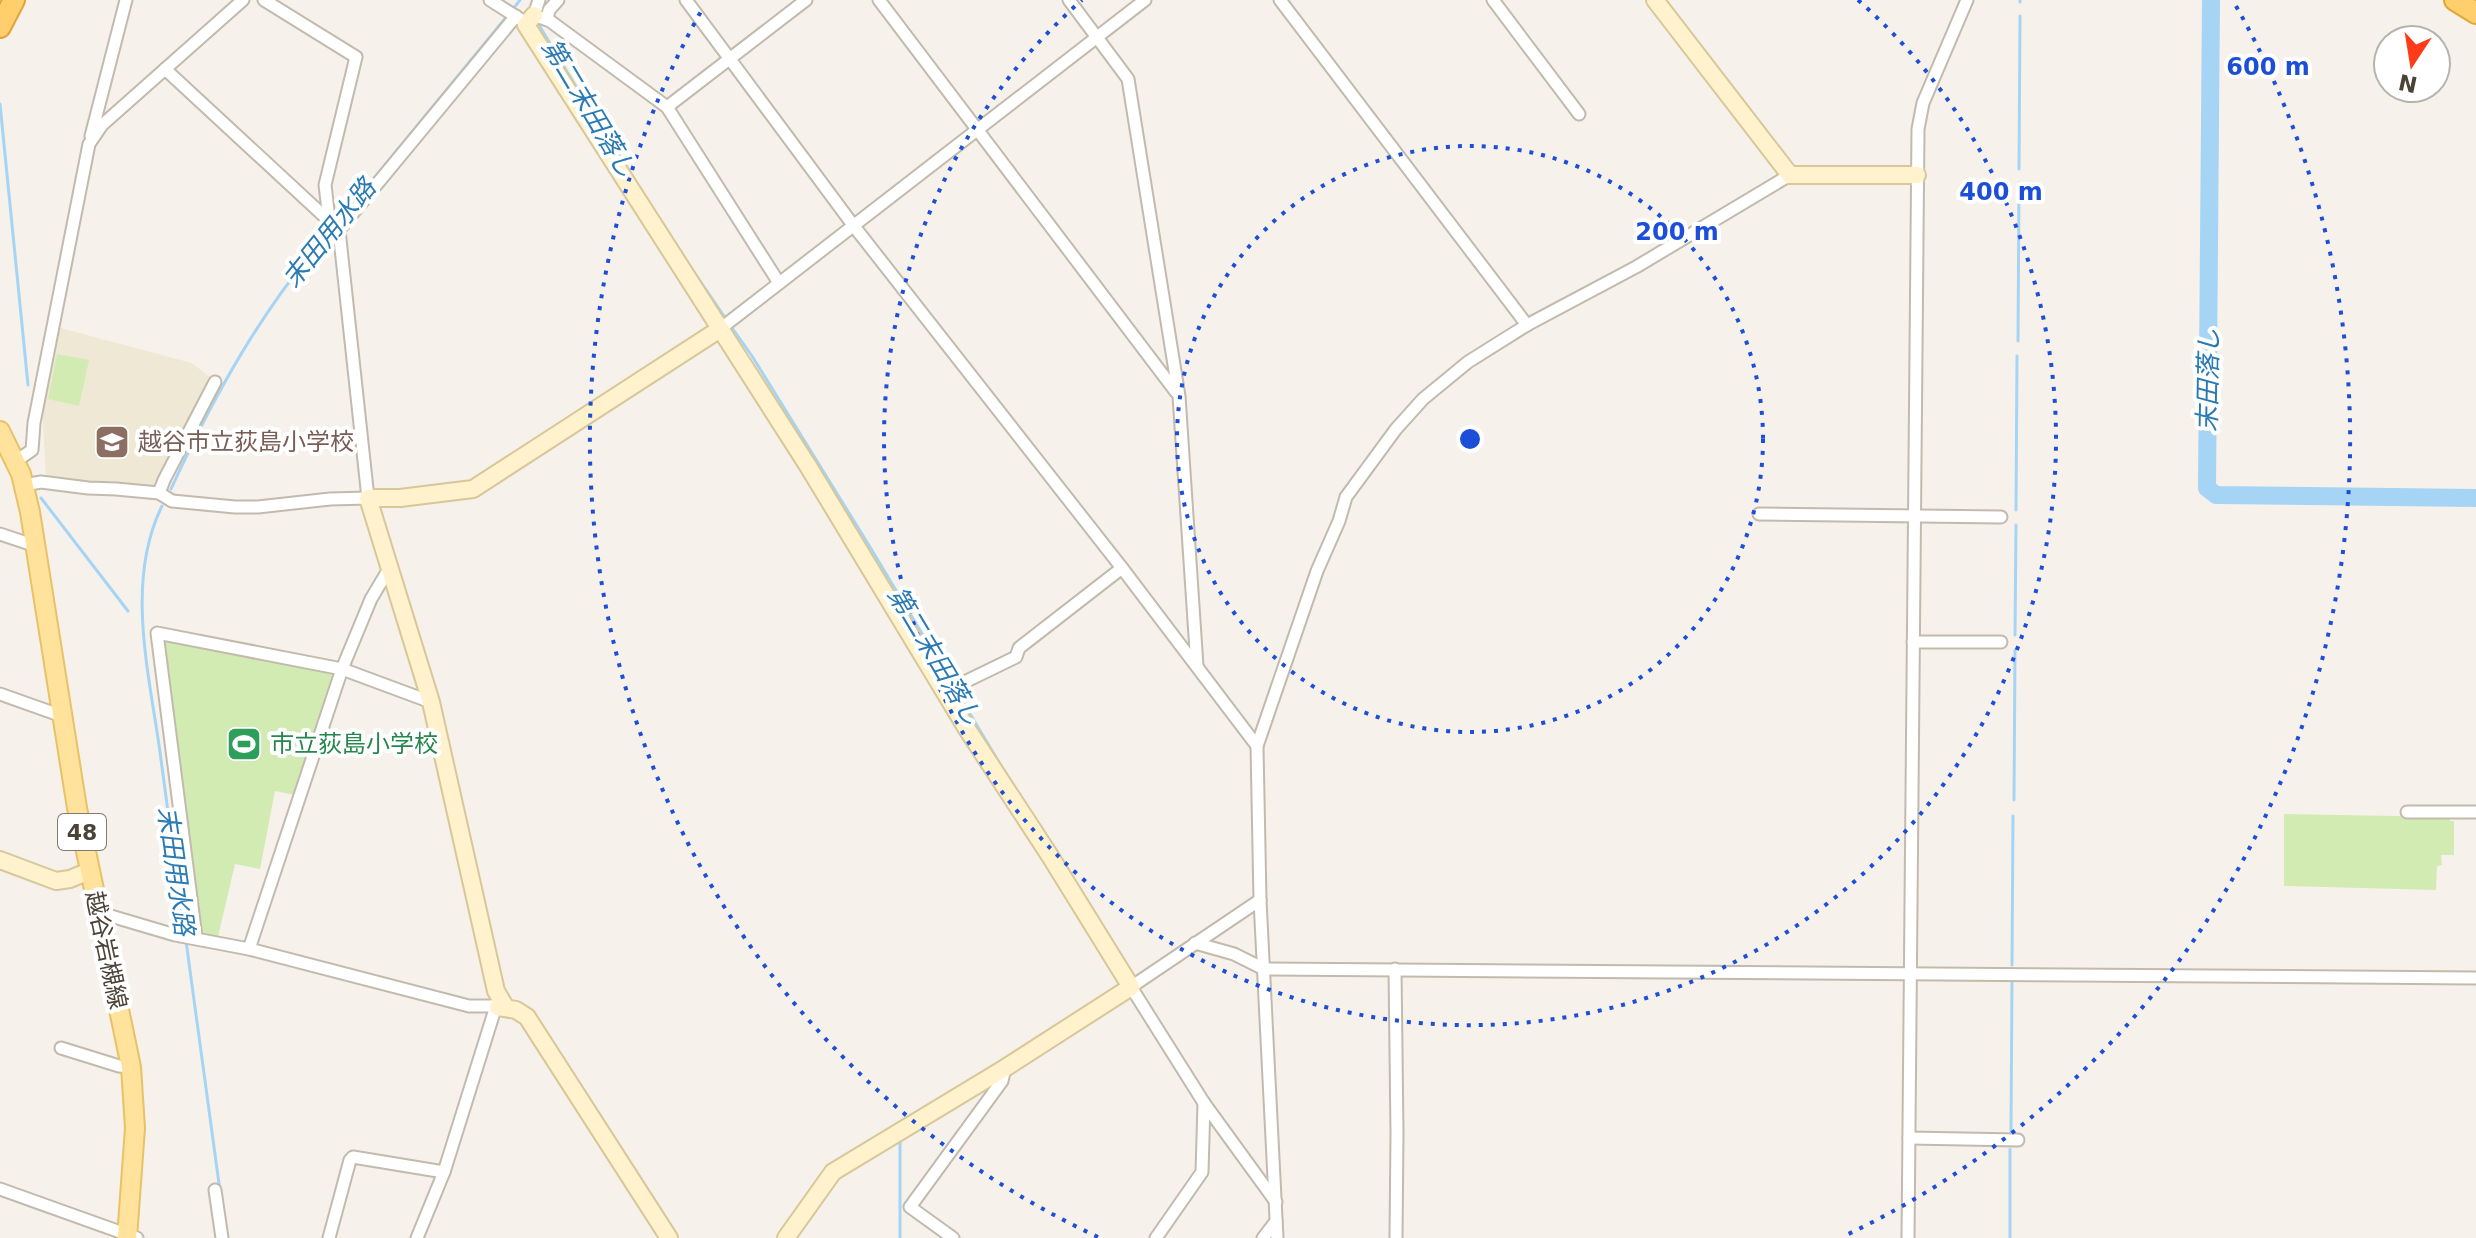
<svg xmlns="http://www.w3.org/2000/svg" width="2476" height="1238" font-family="'DejaVu Sans','Noto Sans JP',sans-serif">
<style>
.education{fill:#efe8d4}
.green{fill:#d2ebb3}
.lines{fill:none;stroke-linecap:round;stroke-linejoin:round}
.stream{stroke:#a6d4f4;stroke-width:3}
.river{stroke:#a6d4f4;stroke-width:18}
.street-casing{stroke:#c2baad;stroke-width:15}
.secondary-casing{stroke:#d7c799;stroke-width:20}
.primary-casing{stroke:#e9c166;stroke-width:22}
.highway-casing{stroke:#e4a437;stroke-width:24}
.street{stroke:#fff;stroke-width:11}
.secondary{stroke:#fff2cc;stroke-width:16}
.primary{stroke:#ffe29b;stroke-width:18}
.highway{stroke:#ffce6d;stroke-width:20}
.ring{fill:none;stroke:#1d4ed8;stroke-width:4;stroke-dasharray:4 8}
.labels{text-anchor:middle;dominant-baseline:central;stroke-width:8;stroke-linejoin:round;paint-order:stroke}
.shield{fill:#fff;stroke:#817b74;stroke-width:2}
.shield-label{font-size:22px;font-weight:bold;fill:#4b4338}
.education-label{font-size:24px;fill:#785e54;stroke:#fff;text-anchor:start}
.leisure-label{font-size:24px;fill:#27864d;stroke:#fff;text-anchor:start}
.street-label{font-size:24px;fill:#4b4338;stroke:#fff}
.water-label{font-size:26px;font-style:italic;fill:#2a7ab3;stroke:#fff}
.centre{fill:#1d4ed8;stroke:#fff;stroke-width:4}
.ring-label{font-size:24px;text-anchor:middle;font-weight:bold;fill:#1d4ed8;stroke:#fff;stroke-width:8;stroke-linejoin:round;paint-order:stroke}
</style>
<rect width="100%" height="100%" fill="#f6f2eb"/>
<polygon class="education" points="57,327 192,363 212,379 155,488 46,479 42,405"/>
<g class="green">
<polygon points="57,354 89,360 79,406 48,399"/>
<polygon points="163,639 336,671 295,795 275,791 260,869 235,864 218,937 199,933"/>
<polygon points="2284,814 2450,817 2450,821 2454,821 2454,855 2441,855 2442,865 2437,866 2436,890 2284,886"/>
</g>
<g class="lines">
<g class="stream">
<polyline points="2020,2 2020,0"/>
<polyline points="513,9 520,0"/>
<polyline points="540,21 539,25 599,125"/>
<polyline points="0,104 28,385"/>
<polyline points="2019,169 2020,16"/>
<polyline points="338,222 508,15"/>
<polyline points="685,259 726,319"/>
<polyline points="730,325 752,356 870,547 1015,789"/>
<polyline points="2018,341 2019,183"/>
<path d="M171,489C214,395 264,305 333,228"/>
<polyline points="41,498 128,611"/>
<path d="M162,506C125,581 149,673 160,752C168,812 176,873 185,933"/>
<polyline points="2016,510 2017,356"/>
<polyline points="2015,635 2016,525"/>
<polyline points="2014,800 2015,650"/>
<polyline points="186,941 220,1191"/>
<polyline points="2012,965 2013,816"/>
<polyline points="2011,1131 2012,982"/>
<polyline points="900,1138 900,1238"/>
<polyline points="2010,1238 2010,1149"/>
</g>
<polyline class="river" points="2211,0 2207,488 2216,495 2476,498"/>
<g class="street-casing">
<g id="street">
<polyline points="264,0 356,57 325,185 329,219"/>
<polyline points="490,0 520,19"/>
<polyline points="539,0 534,15 550,21 667,107 779,283"/>
<polyline points="686,0 853,225 1122,568 1257,746"/>
<polyline points="879,0 1176,392"/>
<polyline points="1069,0 1128,79 1179,396 1197,666"/>
<polyline points="1280,0 1527,325"/>
<polyline points="1493,0 1579,114"/>
<polyline points="547,19 549,10 558,0"/>
<polyline points="667,107 806,0"/>
<polyline points="91,136 126,0"/>
<polyline points="339,230 516,16"/>
<polyline points="720,329 1145,0"/>
<polyline points="16,461 32,450 34,423 89,144 102,125 243,0"/>
<polyline points="24,485 41,482 88,488 116,489 159,493 172,501 235,507 258,507 330,499 368,498 339,230 165,69"/>
<polyline points="159,493 164,480 215,382"/>
<polyline points="1759,514 2001,517"/>
<polyline points="0,534 36,546"/>
<polyline points="1913,642 2001,642"/>
<polyline points="946,691 1016,657 1019,648 1122,568"/>
<polyline points="0,694 62,716"/>
<polyline points="2407,812 2476,812"/>
<polyline points="1260,900 1131,987 1204,1103 1276,1202"/>
<polyline points="98,915 104,914 175,935 249,949 469,1006 496,1006 444,1172 417,1238"/>
<polyline points="196,937 157,633 342,669 431,702"/>
<polyline points="1195,943 1234,954 1264,969 2476,978"/>
<polyline points="249,949 342,669 371,599 390,567"/>
<polyline points="1395,969 1397,1133 1396,1238"/>
<polyline points="61,1048 119,1066 131,1067"/>
<polyline points="1909,1138 2018,1140"/>
<polyline points="0,1189 137,1238"/>
<polyline points="215,1190 222,1238"/>
<polyline points="329,1238 350,1160 353,1157 444,1172"/>
<polyline points="953,1238 910,1207 1002,1081 1005,1068"/>
<polyline points="1156,1238 1202,1172 1204,1103"/>
<polyline points="1263,1238 1276,1221"/>
<polyline points="1277,1238 1260,900 1257,746 1317,571 1339,521 1346,497 1396,429 1423,399 1468,362 1527,325 1636,267 1790,175"/>
<polyline points="1908,1238 1918,129 1923,103 1967,0"/>
</g>
</g>
<g class="secondary-casing">
<g id="secondary">
<polyline points="1655,0 1790,175 1917,175"/>
<polyline points="534,15 526,25 808,466 967,729 1050,856 1131,987 1005,1068 833,1172 786,1238"/>
<polyline points="0,860 56,881 70,879 89,871"/>
<polyline points="498,1007 516,1010 527,1017 669,1238"/>
<polyline points="506,1008 496,991 431,702 368,498 400,498 473,489 720,329"/>
</g>
</g>
<g class="primary-casing">
<polyline id="primary" points="0,431 21,474 30,512 77,808 131,1067 135,1128 127,1238"/>
</g>
<g class="highway-casing">
<g id="highway">
<polyline points="2455,0 2476,13"/>
<polyline points="0,27 14,0"/>
</g>
</g>
<use href="#street" class="street"/>
<use href="#secondary" class="secondary"/>
<use href="#primary" class="primary"/>
<use href="#highway" class="highway"/>
</g>
<g class="ring">
<circle cx="1470" cy="439" r="293"/>
<path d="M1858 0A586 586 0 1 1 1082 0"/>
<path d="M1098 1237A880 880 0 0 1 704 6M2236 6A880 880 0 0 1 1842 1237"/>
</g>
<defs>
<g id="school-square" transform="scale(1.8)"><rect x="-9" y="-9" width="18" height="18" rx="4" fill="#8d6e63" stroke="#fff"/><path d="M0-5L7-2L0 1L-7-2ZM-4 1L0 2.5L4 1V4Q0 6-4 4Z" fill="#fff"/></g>
<g id="stadium-square" transform="scale(1.8)"><rect x="-9" y="-9" width="18" height="18" rx="4" fill="#2e9e5b" stroke="#fff"/><path d="M0-5a6.5 5 0 1 0 0 10a6.5 5 0 1 0 0-10ZM-3.5-1.8h7v3.6h-7Z" fill="#fff"/></g>
</defs>
<g fill-rule="evenodd">
<use href="#school-square" x="112" y="442"/>
<use href="#stadium-square" x="244" y="744"/>
</g>
<g class="labels">
<rect class="shield" x="58" y="814" width="48" height="36" rx="6"/>
<g class="shield-label">
<text x="82" y="832">48</text>
</g>
<g class="education-label">
<text x="138" y="442">越谷市立荻島小学校</text>
</g>
<g class="leisure-label">
<text x="270" y="744">市立荻島小学校</text>
</g>
<g class="street-label">
<text transform="translate(106 950) rotate(78)">越谷岩槻線</text>
</g>
<g class="water-label">
<text transform="translate(589 108) rotate(59)">第二末田落し</text>
<text transform="translate(329 233) rotate(-51)">末田用水路</text>
<text transform="translate(2208 380) rotate(-89)">末田落し</text>
<text transform="translate(935 656) rotate(59)">第二末田落し</text>
<text transform="translate(176 871) rotate(82)">末田用水路</text>
</g>
</g>
<circle cx="1470" cy="439" r="12" class="centre"/>
<g class="ring-label">
<text x="2268" y="75">600 m</text>
<text x="2001" y="200">400 m</text>
<text x="1677" y="240">200 m</text>
</g>
<g transform="translate(2412 64) rotate(192)"><circle r="38" fill="#ffffff" stroke="#b7b4af" stroke-width="2"/>
<path d="M0-6L14 30L0 20L-14 30Z" fill="#ff3b19"/>
<text y="-12" font-size="22" font-weight="bold" text-anchor="middle" fill="#4b4338">N</text>
</g>
</svg>
